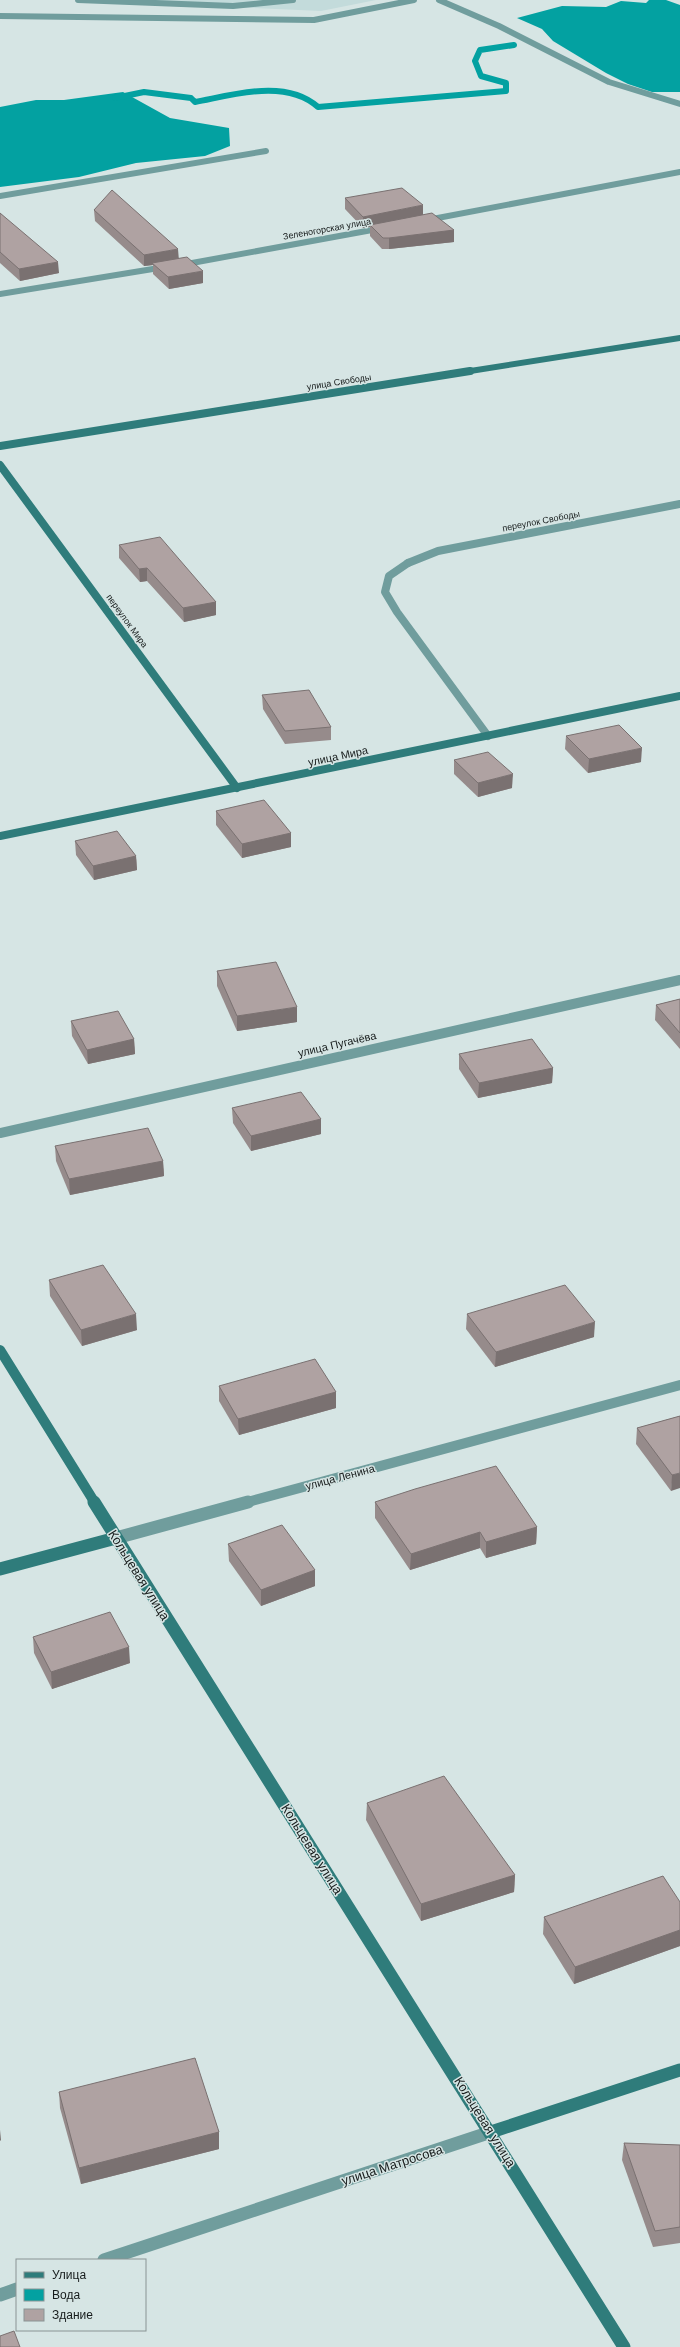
<svg xmlns="http://www.w3.org/2000/svg" width="680" height="2347" font-family="Arial,sans-serif">
<style>
.built{fill:#c3dbdb}
.water{fill:#03a1a1}
.lines{fill:none;stroke-linecap:round;stroke-linejoin:round}
.stream{stroke:#03a1a1;stroke-width:6}
.lane-far1{stroke:#709d9d;stroke-width:6}
.lane{stroke:#709d9d;stroke-width:8}
.street-far3{stroke:#709d9d;stroke-width:6}
.street-far2{stroke:#709d9d;stroke-width:8}
.street-far1{stroke:#709d9d;stroke-width:10}
.street{stroke:#709d9d;stroke-width:13}
.secondary-far3{stroke:#2f7c7b;stroke-width:6}
.secondary-far2{stroke:#2f7c7b;stroke-width:8}
.secondary-far1{stroke:#2f7c7b;stroke-width:10}
.secondary{stroke:#2f7c7b;stroke-width:13}
.wall{fill:#968b8b}
.shaded-wall{fill:#7a7171}
.building{fill:#afa2a2;stroke:#7a7171}
.labels{text-anchor:middle;dominant-baseline:central;stroke-width:3;stroke-linejoin:round;paint-order:stroke}
.far-street-label{font-size:9px;fill:#161b1b;stroke:#d6e5e4}
.street-label{font-size:11px;fill:#161b1b;stroke:#d6e5e4}
.near-street-label{font-size:13px;fill:#161b1b;stroke:#d6e5e4}
</style>
<rect width="100%" height="100%" fill="#d6e5e4"/>
<polygon class="built" points="80,0 376,0 321,11"/>
<g class="water">
<polygon points="649,0 666,0 680,5 680,92 652,92 628,84 606,73 553,41 542,29 517,18 562,6 606,7 621,1 646,3"/>
<polygon points="123,92 170,118 229,128 230,146 205,156 136,163 79,177 0,187 0,107 36,100 64,100"/>
</g>
<g class="lines">
<path class="stream" d="M115,98L144,92L191,98L195,102C233,95 286,78 318,107L506,91V83L481,76L475,61L480,50L514,45"/>
<g class="lane-far1">
<polyline points="78,0 233,6 293,0"/>
<polyline points="0,196 266,151"/>
</g>
<polyline class="lane" points="408,563 389,576 385,592 397,612 488,736"/>
<g class="street-far3">
<polyline points="439,0 499,26 609,82 680,104"/>
<polyline points="0,16 314,20 414,0"/>
<polyline points="427,220 680,172"/>
<polyline points="181,265 383,228"/>
<polyline points="0,294 165,267"/>
</g>
<polyline class="street-far2" points="408,563 438,551 680,504"/>
<g class="street-far1">
<polyline points="0,1133 680,980"/>
<polyline points="244,1503 680,1385"/>
</g>
<g class="street">
<polyline points="116,1538 248,1502"/>
<polyline points="104,2260 491,2132"/>
<polyline points="0,2295 17,2289"/>
</g>
<polyline class="secondary-far3" points="464,372 680,338"/>
<g class="secondary-far2">
<polyline points="0,446 470,371"/>
<polyline points="0,465 237,788"/>
<polyline points="0,836 680,696"/>
</g>
<polyline class="secondary-far1" points="0,1350 95,1503"/>
<g class="secondary">
<polyline points="94,1502 624,2347"/>
<polyline points="0,1569 116,1538"/>
<polyline points="491,2132 680,2070"/>
</g>
</g>
<g class="wall">
<polygon points="345,198 423,215 454,230 454,242 389,249 382,249 370,236 370,227 363,228 345,209"/>
<polygon points="94,210 179,258 203,283 169,289 153,274 153,265 144,266 95,221"/>
<polygon points="0,213 59,273 20,281 0,263"/>
<polygon points="119,545 216,602 216,615 184,622 147,581 140,582 119,558"/>
<polygon points="262,695 331,727 331,740 285,744 263,709"/>
<polygon points="566,736 641,762 588,773 565,749"/>
<polygon points="454,760 512,788 478,797 454,774"/>
<polygon points="216,811 291,833 291,847 242,858 216,825"/>
<polygon points="75,841 136,856 137,870 94,880 76,855"/>
<polygon points="217,971 297,1022 237,1031 217,986"/>
<polygon points="680,999 680,1049 655,1020 656,1005"/>
<polygon points="71,1021 134,1039 135,1054 88,1064 72,1036"/>
<polygon points="459,1054 553,1068 552,1083 478,1098 459,1069"/>
<polygon points="232,1108 321,1119 321,1134 251,1151 233,1123"/>
<polygon points="55,1146 163,1161 164,1176 70,1195 56,1161"/>
<polygon points="49,1280 137,1330 82,1346 50,1296"/>
<polygon points="467,1314 594,1337 495,1367 466,1329"/>
<polygon points="219,1386 336,1392 336,1408 239,1435 219,1401"/>
<polygon points="680,1416 671,1491 636,1444 637,1428"/>
<polygon points="375,1502 537,1527 536,1544 486,1558 480,1548 410,1570 375,1518"/>
<polygon points="228,1544 315,1570 315,1586 261,1606 229,1561"/>
<polygon points="33,1637 130,1663 52,1689 34,1653"/>
<polygon points="367,1803 515,1875 514,1892 421,1921 366,1820"/>
<polygon points="680,1902 680,1946 574,1984 543,1934 544,1917"/>
<polygon points="59,2092 219,2132 219,2149 81,2184 60,2108"/>
<polygon points="624,2143 680,2145 680,2243 653,2247 622,2160"/>
</g>
<g class="shaded-wall">
<polygon points="423,205 423,217 370,225 370,227 363,228 363,217"/>
<polygon points="454,230 454,242 389,249 389,238"/>
<polygon points="178,249 179,261 152,263 153,265 144,266 144,255"/>
<polygon points="58,262 59,273 20,281 19,269"/>
<polygon points="203,271 203,283 169,289 168,277"/>
<polygon points="147,568 147,581 140,582 139,569"/>
<polygon points="216,602 216,615 184,622 183,608"/>
<polygon points="642,748 641,762 588,773 589,759"/>
<polygon points="513,774 512,788 478,797 478,783"/>
<polygon points="291,833 291,847 242,858 242,844"/>
<polygon points="136,856 137,870 94,880 93,866"/>
<polygon points="297,1007 297,1022 237,1031 237,1016"/>
<polygon points="134,1039 135,1054 88,1064 87,1050"/>
<polygon points="553,1068 552,1083 478,1098 479,1083"/>
<polygon points="321,1119 321,1134 251,1151 251,1136"/>
<polygon points="163,1161 164,1176 70,1195 69,1179"/>
<polygon points="136,1314 137,1330 82,1346 81,1330"/>
<polygon points="595,1322 594,1337 495,1367 496,1352"/>
<polygon points="336,1392 336,1408 239,1435 238,1419"/>
<polygon points="680,1473 680,1488 671,1491 672,1475"/>
<polygon points="537,1527 536,1544 486,1558 486,1542"/>
<polygon points="480,1532 480,1548 410,1570 411,1554"/>
<polygon points="315,1570 315,1586 261,1606 261,1590"/>
<polygon points="129,1647 130,1663 52,1689 51,1672"/>
<polygon points="515,1875 514,1892 421,1921 421,1904"/>
<polygon points="680,1930 680,1946 574,1984 575,1967"/>
<polygon points="0,2130 1,2140 0,2141"/>
<polygon points="219,2132 219,2149 81,2184 79,2168"/>
</g>
<g class="building">
<polygon points="402,188 423,205 363,217 345,198"/>
<polygon points="112,190 178,249 144,255 94,210"/>
<polygon points="0,213 58,262 19,269 0,252"/>
<polygon points="432,213 454,230 389,238 383,238 370,225"/>
<polygon points="187,257 203,271 168,277 152,263"/>
<polygon points="160,537 216,602 183,608 147,568 139,569 119,545"/>
<polygon points="309,690 331,727 285,731 262,695"/>
<polygon points="619,725 642,748 589,759 566,736"/>
<polygon points="488,752 513,774 478,783 454,760"/>
<polygon points="264,800 291,833 242,844 216,811"/>
<polygon points="117,831 136,856 93,866 75,841"/>
<polygon points="276,962 297,1007 237,1016 217,971"/>
<polygon points="680,999 680,1033 656,1005"/>
<polygon points="118,1011 134,1039 87,1050 71,1021"/>
<polygon points="532,1039 553,1068 479,1083 459,1054"/>
<polygon points="301,1092 321,1119 251,1136 232,1108"/>
<polygon points="148,1128 163,1161 69,1179 55,1146"/>
<polygon points="103,1265 136,1314 81,1330 49,1280"/>
<polygon points="565,1285 595,1322 496,1352 467,1314"/>
<polygon points="315,1359 336,1392 238,1419 219,1386"/>
<polygon points="680,1416 680,1473 672,1475 637,1428"/>
<polygon points="496,1466 537,1527 486,1542 480,1532 411,1554 375,1502 415,1489"/>
<polygon points="282,1525 315,1570 261,1590 228,1544"/>
<polygon points="110,1612 129,1647 51,1672 33,1637"/>
<polygon points="444,1776 515,1875 421,1904 367,1803"/>
<polygon points="663,1876 680,1902 680,1930 575,1967 544,1917"/>
<polygon points="195,2058 219,2132 79,2168 59,2092"/>
<polygon points="624,2143 680,2145 680,2227 655,2231"/>
<polygon points="14,2331 20,2347 0,2347 0,2336"/>
</g>
<g class="labels">
<g class="far-street-label">
<text transform="translate(327 229) rotate(-10)">Зеленогорская улица</text>
<text transform="translate(339 382) rotate(-9)">улица Свободы</text>
<text transform="translate(541 521) rotate(-11)">переулок Свободы</text>
<text transform="translate(127 621) rotate(54)">переулок Мира</text>
</g>
<g class="street-label">
<text transform="translate(338 756) rotate(-12)">улица Мира</text>
<text transform="translate(337 1044) rotate(-13)">улица Пугачёва</text>
<text transform="translate(340 1477) rotate(-15)">улица Ленина</text>
</g>
<g class="near-street-label">
<text transform="translate(139 1575) rotate(58)">Кольцевая улица</text>
<text transform="translate(312 1849) rotate(58)">Кольцевая улица</text>
<text transform="translate(485 2122) rotate(58)">Кольцевая улица</text>
<text transform="translate(392 2165) rotate(-18)">улица Матросова</text>
</g>
</g>
<rect x="16" y="2259" width="130" height="72" fill="#d6e5e4" stroke="#899494"/>
<rect x="24" y="2272" width="20" height="6" fill="#2f7c7b" stroke="#899494"/>
<text x="52" y="2279" font-size="12" fill="#161b1b">Улица</text>
<rect x="24" y="2289" width="20" height="12" fill="#03a1a1" stroke="#899494"/>
<text x="52" y="2299" font-size="12" fill="#161b1b">Вода</text>
<rect x="24" y="2309" width="20" height="12" fill="#afa2a2" stroke="#899494"/>
<text x="52" y="2319" font-size="12" fill="#161b1b">Здание</text>
</svg>
